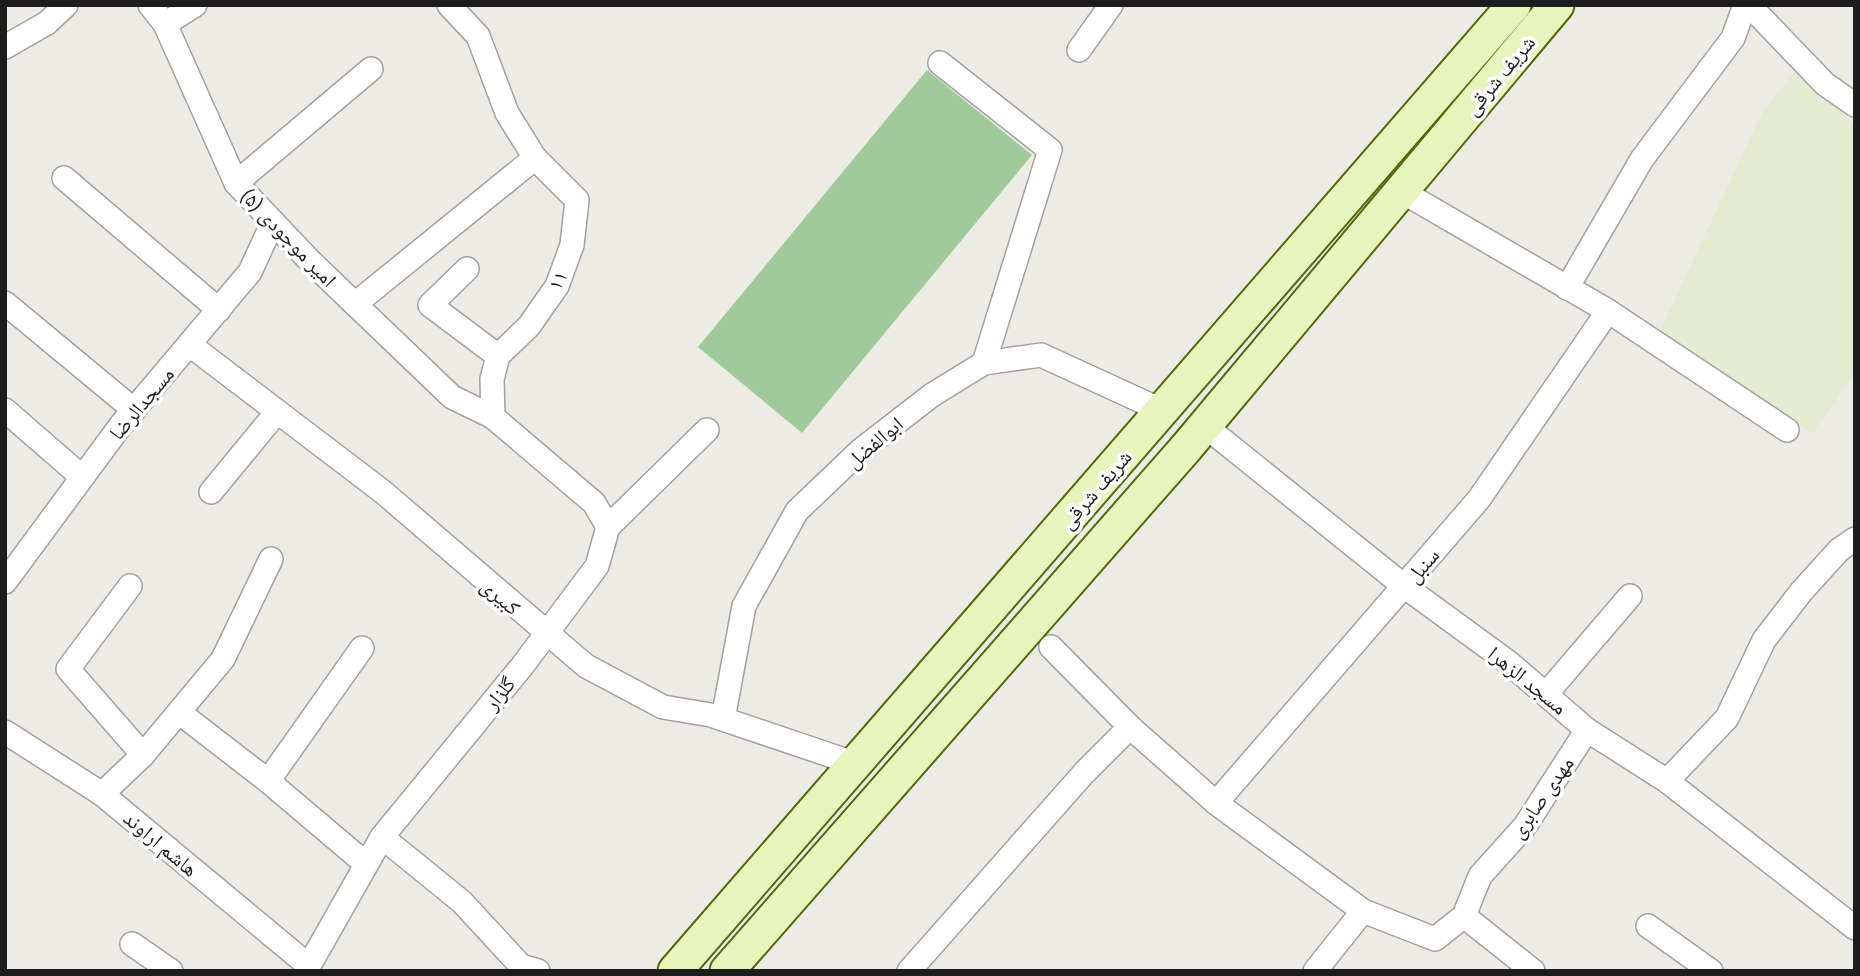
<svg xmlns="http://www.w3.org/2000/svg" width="1860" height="976" font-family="Ubuntu,'Noto Naskh Arabic',sans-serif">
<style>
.farmland{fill:#e4ebd0}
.forest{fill:#a1ca9c}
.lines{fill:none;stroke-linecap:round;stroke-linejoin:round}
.street-casing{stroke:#a1a1a1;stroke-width:26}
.secondary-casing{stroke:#506b0d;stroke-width:37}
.street{stroke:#fff;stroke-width:23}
.secondary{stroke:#e7f4bb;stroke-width:33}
.labels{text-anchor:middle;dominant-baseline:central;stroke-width:7;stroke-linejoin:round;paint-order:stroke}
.street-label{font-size:21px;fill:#1d1d1d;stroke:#fff}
</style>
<rect width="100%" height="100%" fill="#edece4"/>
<polygon class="farmland" points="1799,65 1855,126 1855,374 1812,434 1660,331 1762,113"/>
<polygon class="forest" points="927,70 1032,155 802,433 698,347"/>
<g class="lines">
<g class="street-casing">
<g id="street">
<polyline points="150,5 165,24 236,183 309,260 452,397 493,417"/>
<polyline points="449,5 478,36 507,113 535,158 577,200 572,245 557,286 529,326 498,356 492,379 493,417 594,503 608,527"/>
<polyline points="1749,5 1825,84 1855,105"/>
<polyline points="165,24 195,5"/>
<polyline points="5,47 47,23 66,5"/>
<polyline points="1079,50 1111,5"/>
<polyline points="940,63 1050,150 984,363"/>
<polyline points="64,178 219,310"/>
<polyline points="236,183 371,69"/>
<polyline points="1401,191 1608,311 1787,430"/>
<polyline points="467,269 430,305 498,356"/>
<polyline points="1567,288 1642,159 1733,38 1745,5"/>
<polyline points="5,303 134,410"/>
<polyline points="355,304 535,158"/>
<polyline points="190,345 383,492 586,666 663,707 711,715 856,764"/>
<polyline points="5,410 82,477"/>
<polyline points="1205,426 1404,586 1508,662 1587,730 1667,781 1855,928"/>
<polyline points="211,492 277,412"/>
<polyline points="5,582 121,425 250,272 273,222"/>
<polyline points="130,586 68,669 143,755"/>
<polyline points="1051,647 1130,727 1216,803 1363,911"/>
<polyline points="1547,693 1630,596"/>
<polyline points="180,713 268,781 366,864"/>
<polyline points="723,719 744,606 797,511 861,450 932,395 984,363 1041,355 1163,411"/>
<polyline points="5,732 102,794 309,966"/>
<polyline points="268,781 362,648"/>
<polyline points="1667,781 1727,718 1764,640 1801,592 1839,550 1855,539"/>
<polyline points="102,794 143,755 223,659 271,559"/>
<polyline points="1216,803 1479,499 1608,311"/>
<polyline points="382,837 462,902 521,966 538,971"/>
<polyline points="1464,916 1533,971"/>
<polyline points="1648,926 1711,971"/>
<polyline points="132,944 171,971"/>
<polyline points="306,971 382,837 523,665 597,566 608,527 707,430"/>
<polyline points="909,971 1084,773 1130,727"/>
<polyline points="1315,971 1363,911 1435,939 1464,916 1480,876 1525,826 1587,730"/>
</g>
</g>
<g class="secondary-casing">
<g id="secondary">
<polyline points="675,971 1514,5"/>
<polyline points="727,971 1186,448 1557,5"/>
</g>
</g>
<use href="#street" class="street"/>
<use href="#secondary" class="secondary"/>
</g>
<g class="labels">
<g class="street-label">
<text transform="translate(1499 75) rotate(-50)">شریف شرقی</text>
<text transform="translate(289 237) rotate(46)">امیر موجودی (۵)</text>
<text transform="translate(557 280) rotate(-64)">۱۱</text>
<text transform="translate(141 403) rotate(-50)">مسجدالرضا</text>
<text transform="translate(874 442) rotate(-40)">ابوالفضل</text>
<text transform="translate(1095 489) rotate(-49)">شریف شرقی</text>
<text transform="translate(1422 565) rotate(-49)">سنبل</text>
<text transform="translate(501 596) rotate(41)">کبیری</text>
<text transform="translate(1528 680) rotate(39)">مسجد الزهرا</text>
<text transform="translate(499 693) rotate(-51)">گلزار</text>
<text transform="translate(1541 797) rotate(-55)">مهدی صابری</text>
<text transform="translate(161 843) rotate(40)">هاشم اراوند</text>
</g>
</g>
<rect width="1860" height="976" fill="none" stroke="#1d1d1d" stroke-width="14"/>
</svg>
